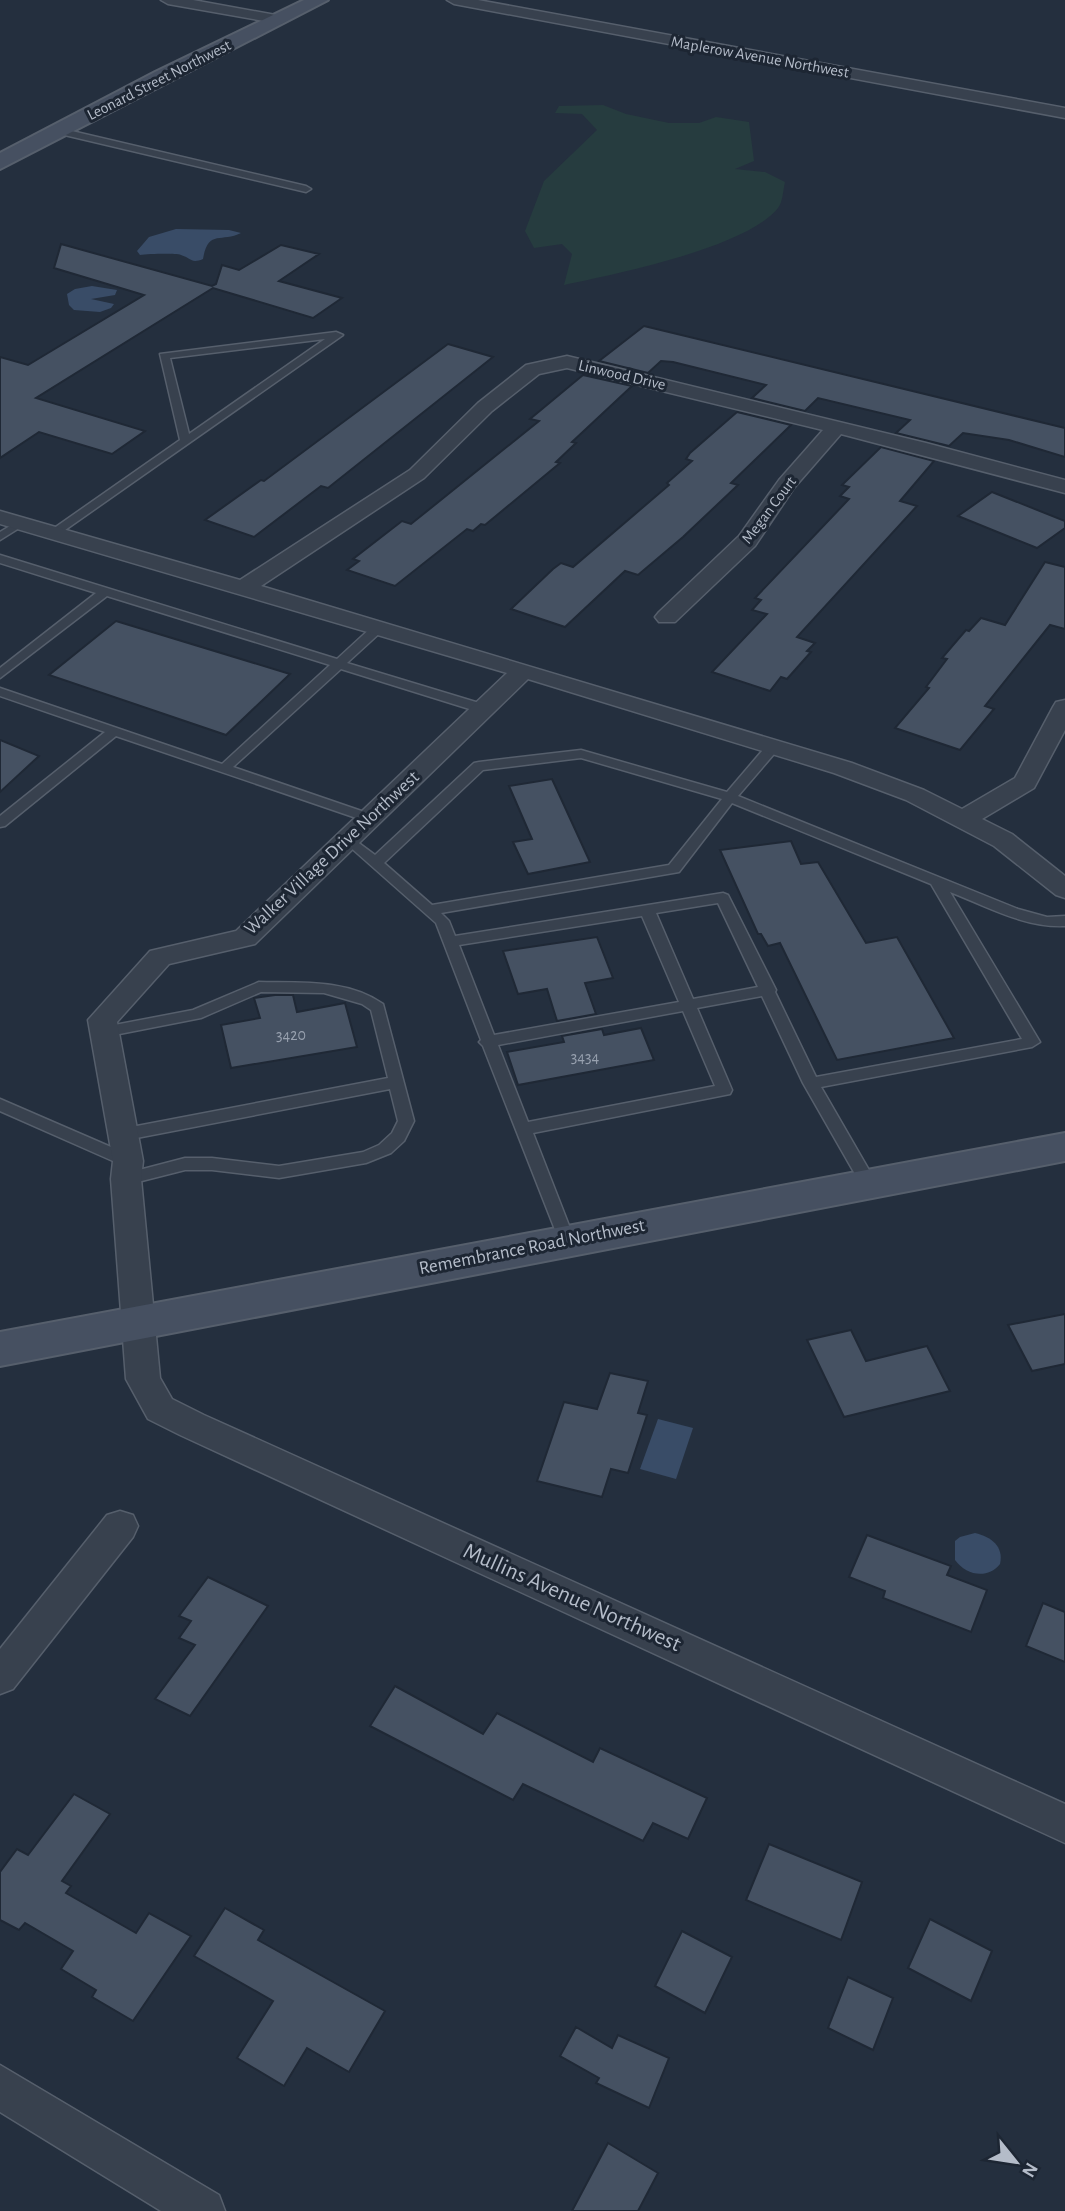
<svg xmlns="http://www.w3.org/2000/svg" width="1065" height="2211" font-family="'Alegreya Sans',sans-serif">
<style>
.green{fill:#263c3f}
.water{fill:#394c67}
.building{fill:#455162;stroke:#1f2835;stroke-width:2}
.lines{fill:none;stroke-linecap:round;stroke-linejoin:round}
.service-casing{stroke:#565f6c;stroke-width:3}
.minor-casing{stroke:#565f6c;stroke-width:3}
.secondary-casing{stroke:#565f6c;stroke-width:4}
.service{fill:#38414e;fill-rule:evenodd}
.minor{fill:#38414e;fill-rule:evenodd}
.secondary{fill:#465061;fill-rule:evenodd}
.labels{text-anchor:middle;dominant-baseline:central;stroke-width:6;stroke-linejoin:round;paint-order:stroke}
.far-street-label{font-size:16px;fill:#b4bcc9;stroke:#1d2633}
.number-label{font-size:16px;fill:#98a1af}
.street-label{font-size:19px;fill:#b4bcc9;stroke:#1d2633}
.near-street-label{font-size:23px;fill:#b4bcc9;stroke:#1d2633}
</style>
<rect width="100%" height="100%" fill="#242f3e"/>
<path class="green" d="M603,105L626,114L669,123H699L716,117L749,122L754,161L735,169L765,172L785,182C783,190 783,202 778,208C746,248 615,274 564,285L572,254L562,244L534,248L525,231L544,181L597,130L582,114L555,113L559,106Z"/>
<g class="water">
<path d="M176,229L229,230L241,233C221,243 208,229 203,259C191,264 191,258 181,255C175,253 148,254 140,255L137,251L149,237Z"/>
<polygon points="92,286 117,290 115,295 91,299 114,304 111,308 100,312 74,310 69,305 67,294 75,289"/>
<polygon points="658,1419 693,1428 676,1479 640,1469"/>
<path d="M975,1533C991,1537 1004,1546 1000,1564C987,1580 966,1575 955,1560V1541L960,1537Z"/>
</g>
<g class="building">
<polygon points="61,244 212,286 216,284 222,265 239,270 281,245 319,254 279,281 342,298 313,318 213,288 36,398 145,431 112,454 39,432 0,458 0,357 28,365 144,295 54,268"/>
<polygon points="644,326 1065,428 1065,457 1009,440 963,433 949,446 896,433 910,420 818,398 805,411 752,398 766,385 673,362 661,361 648,373 599,361"/>
<polygon points="448,344 493,357 328,488 321,486 254,537 205,520 261,480 264,481"/>
<polygon points="583,375 632,386 572,442 576,443 556,462 560,463 485,525 481,524 473,531 467,529 395,586 347,570 359,561 353,559 402,521 411,524 539,421 530,419"/>
<polygon points="737,412 791,425 731,483 738,485 683,537 638,575 625,571 565,627 511,609 553,569 561,563 573,567 669,485 667,483 692,461 686,459 690,453"/>
<polygon points="881,447 934,461 900,501 917,506 797,637 815,643 807,651 811,652 787,679 781,677 770,691 712,672 767,614 752,610 761,600 755,598 849,499 840,496 849,487 842,485"/>
<polygon points="992,492 1065,521 1065,528 1037,548 958,516"/>
<polygon points="1045,562 1065,567 1065,629 1050,625 985,706 994,709 960,750 895,728 929,688 926,687 947,659 942,658 966,630 969,631 981,618 1005,625"/>
<polygon points="116,621 290,674 226,735 49,675"/>
<polygon points="0,740 39,756 0,792"/>
<polygon points="552,779 590,862 528,874 513,842 532,839 509,786"/>
<polygon points="791,841 801,864 818,862 866,943 897,937 954,1038 837,1060 780,943 768,946 761,934 758,934 720,850"/>
<polygon points="597,937 613,978 585,983 596,1014 557,1021 547,989 518,994 503,951"/>
<polygon points="275,995 293,995 297,1012 345,1003 357,1047 231,1068 221,1025 260,1018 254,998"/>
<polygon points="641,1028 654,1060 518,1085 507,1052 564,1042 562,1036 602,1029 604,1035"/>
<polygon points="1065,1314 1065,1364 1032,1371 1008,1325"/>
<polygon points="851,1330 866,1361 927,1346 950,1391 844,1417 807,1340"/>
<polygon points="610,1373 648,1381 638,1413 647,1415 628,1473 611,1469 602,1497 537,1481 564,1402 597,1409"/>
<polygon points="867,1535 951,1566 947,1575 987,1590 971,1632 883,1598 885,1591 849,1577"/>
<polygon points="208,1577 268,1606 190,1716 155,1699 195,1645 179,1638 191,1621 179,1616"/>
<polygon points="1043,1603 1065,1612 1065,1662 1026,1646"/>
<polygon points="395,1686 483,1734 497,1713 593,1762 600,1748 707,1798 688,1839 653,1823 643,1841 523,1784 513,1800 370,1726"/>
<polygon points="74,1794 110,1814 62,1881 71,1886 66,1893 136,1933 149,1913 191,1936 133,2021 92,1997 96,1990 61,1969 73,1951 25,1923 19,1930 0,1920 0,1872 17,1849 28,1855"/>
<polygon points="769,1844 862,1882 841,1940 746,1900"/>
<polygon points="225,1908 264,1930 258,1940 385,2011 349,2072 307,2048 284,2086 237,2058 273,2001 194,1956"/>
<polygon points="930,1919 992,1951 971,2001 908,1968"/>
<polygon points="682,1931 732,1957 705,2013 655,1986"/>
<polygon points="848,1977 893,1998 873,2050 828,2028"/>
<polygon points="576,2027 612,2048 618,2035 669,2058 649,2108 596,2083 599,2078 560,2056"/>
<polygon points="608,2143 658,2173 638,2211 572,2211"/>
</g>
<g class="lines">
<g class="service-casing">
<g id="service">
<polygon points="59,128 306,186 311,189 306,192 56,133 56,129"/>
<path d="M336,332L343,335L58,535H50V531L180,440L160,354ZM325,339L189,434L170,358Z"/>
<polygon points="20,520 24,521 24,525 0,540 0,532"/>
<polygon points="0,555 337,659 374,625 382,625 382,631 347,663 489,706 490,709 484,713 479,712 341,669 233,767 376,816 378,819 371,823 116,736 5,826 0,827 0,816 105,732 0,696 0,688 222,764 330,665 107,596 0,678 0,668 96,593 0,563"/>
<path d="M773,743L780,747L738,796L1018,909L1047,917L1065,916V926C1025,928 986,906 950,892L1040,1042L1032,1047L821,1087L877,1184L875,1188H863L803,1083L762,996L697,1008L732,1090L730,1094L533,1133L575,1241L573,1245H561L483,1046L479,1042L481,1040L436,923L341,839L348,835L375,855L474,763L479,762L581,750L727,792L768,744ZM581,758L722,799L669,865L432,905L384,863L483,770ZM732,803L931,884L1022,1039L816,1077L775,992L776,990L728,895L723,893L455,936L449,921L441,913L679,872ZM718,903L758,987L693,999L656,913ZM642,916L679,1002L494,1035L459,945ZM683,1011L715,1086L528,1122L498,1045Z"/>
<path d="M259,982C300,983 348,979 383,1004L414,1121L404,1141L391,1153L366,1163L279,1178L212,1170H185L126,1185L120,1183L118,1179L120,1175L185,1158H212L279,1166L363,1152L379,1145L392,1133L398,1121L390,1089L121,1141L115,1139L113,1135L115,1131L121,1129L388,1078L371,1010L362,1004L324,993L261,992L201,1018L104,1037L96,1032L104,1027L193,1010Z"/>
<polygon points="0,1099 134,1157 136,1161 134,1165 122,1165 0,1111"/>
</g>
</g>
<g class="minor-casing">
<g id="minor">
<polygon points="161,0 193,0 281,16 288,20 281,24 168,4"/>
<polygon points="447,0 478,0 1065,108 1065,118 454,4"/>
<polygon points="567,356 926,443 1065,480 1065,493 841,434 794,488 755,546 675,622 659,622 655,617 659,612 739,536 779,480 823,430 567,368 539,374 492,411 424,478 261,586 852,763 924,790 962,809 1015,778 1053,707 1056,702 1065,700 1065,730 1034,788 982,819 1012,834 1065,876 1065,898 1056,895 994,846 906,800 834,773 528,679 255,944 169,964 117,1022 143,1161 141,1179 160,1378 172,1399 204,1415 1065,1804 1065,1843 180,1435 148,1419 126,1379 111,1179 113,1161 88,1020 150,951 236,931 507,673 0,524 0,511 240,580 410,470 478,403 526,365"/>
<polygon points="120,1511 133,1515 138,1526 133,1537 13,1689 0,1694 0,1649 107,1515"/>
<polygon points="0,2065 219,2195 225,2211 161,2211 0,2112"/>
</g>
</g>
<g class="secondary-casing">
<g id="secondary">
<polygon points="304,0 328,0 0,169 0,153 155,72"/>
<polygon points="1065,1133 1065,1161 0,1366 0,1332"/>
</g>
</g>
<use href="#service" class="service"/>
<use href="#minor" class="minor"/>
<use href="#secondary" class="secondary"/>
</g>
<g class="labels">
<g class="far-street-label">
<text transform="translate(760 57) rotate(10)">Maplerow Avenue Northwest</text>
<text transform="translate(159 80) rotate(-27)">Leonard Street Northwest</text>
<text transform="translate(622 375) rotate(13)">Linwood Drive</text>
<text transform="translate(769 510) rotate(-53)">Megan Court</text>
</g>
<g class="number-label">
<text x="291" y="1035">3420</text>
<text x="585" y="1057">3434</text>
</g>
<g class="street-label">
<text transform="translate(332 853) rotate(-43)">Walker Village Drive Northwest</text>
<text transform="translate(532 1247) rotate(-11)">Remembrance Road Northwest</text>
</g>
<g class="near-street-label">
<text transform="translate(572 1598) rotate(24)">Mullins Avenue Northwest</text>
</g>
</g>
<g transform="translate(1016 2162) rotate(120)" stroke="#1d2633" stroke-width="5" paint-order="stroke">
<path d="M0-5L12 26L0 18L-12 26Z" fill="#b4bcc9"/>
<text y="-10" font-size="19" font-weight="bold" text-anchor="middle" fill="#b4bcc9">N</text>
</g>
</svg>
